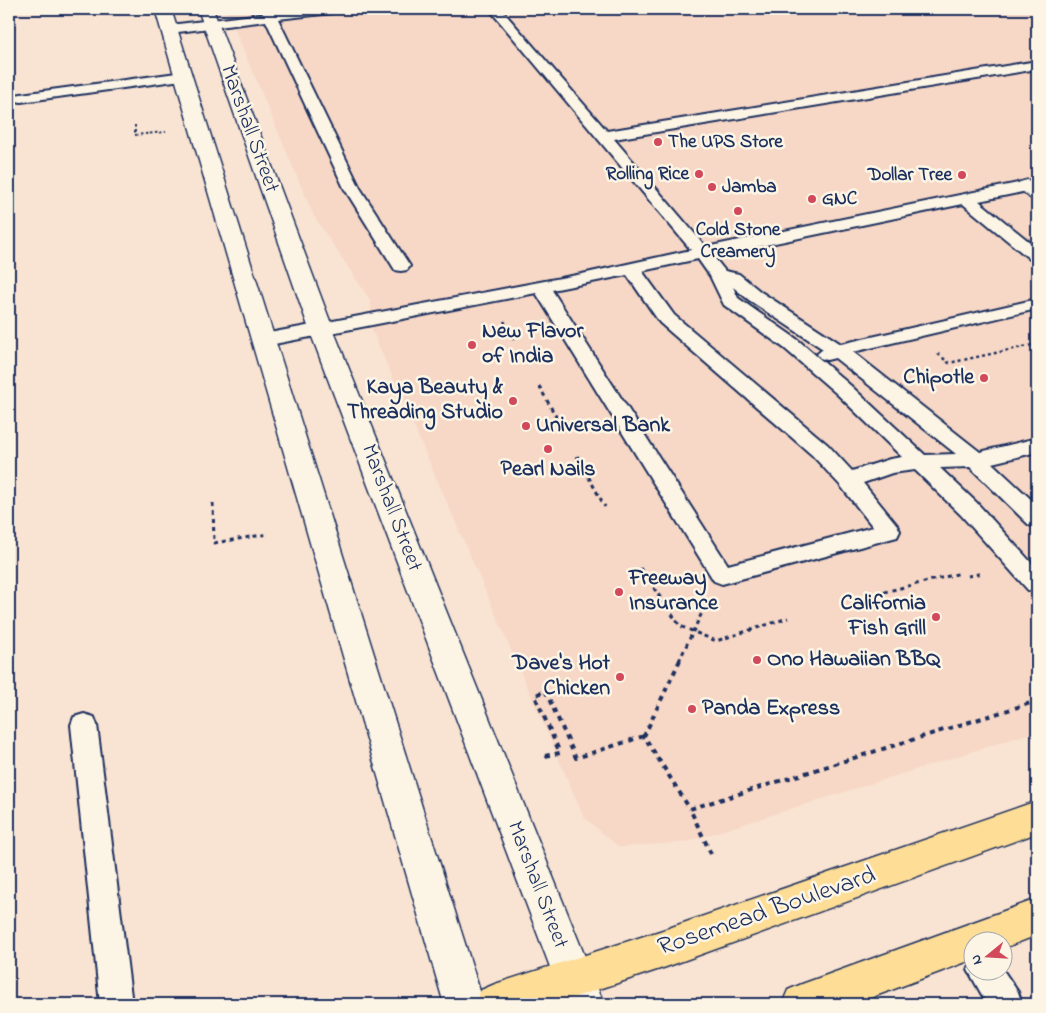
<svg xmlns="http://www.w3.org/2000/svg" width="1046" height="1013" font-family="'Indie Flower',sans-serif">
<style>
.built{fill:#f7d7c5}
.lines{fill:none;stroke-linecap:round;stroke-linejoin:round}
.service-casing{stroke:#1b2f5e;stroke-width:4}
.minor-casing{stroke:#1b2f5e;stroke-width:3}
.tertiary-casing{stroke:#1b2f5e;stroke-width:3}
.primary-casing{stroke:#1b2f5e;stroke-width:3}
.path-far3{stroke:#1b2f5e;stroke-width:2;stroke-dasharray:2.5 2.5;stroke-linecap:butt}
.path-far2{stroke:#1b2f5e;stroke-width:2.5;stroke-dasharray:3 3;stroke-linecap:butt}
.path-far1{stroke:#1b2f5e;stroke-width:3;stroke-dasharray:4 4;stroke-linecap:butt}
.path{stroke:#1b2f5e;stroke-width:4;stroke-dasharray:5 5;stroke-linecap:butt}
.service{fill:#fcf5e5;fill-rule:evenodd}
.minor{fill:#fcf5e5;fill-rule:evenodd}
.tertiary{fill:#fcf5e5;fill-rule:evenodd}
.primary{fill:#fedd96;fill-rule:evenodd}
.poi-dot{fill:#d1495b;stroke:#fcf5e5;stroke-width:2}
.labels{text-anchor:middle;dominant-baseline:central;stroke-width:5;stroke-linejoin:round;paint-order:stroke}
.far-poi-label{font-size:19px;font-weight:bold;fill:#1b2f5e;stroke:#fcf5e5;text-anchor:start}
.street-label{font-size:22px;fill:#1b2f5e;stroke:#fcf5e5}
.poi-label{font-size:22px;font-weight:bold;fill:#1b2f5e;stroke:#fcf5e5;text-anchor:start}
.near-street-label{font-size:26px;fill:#1b2f5e;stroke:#fcf5e5}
</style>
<rect width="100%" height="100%" fill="#f9e3d2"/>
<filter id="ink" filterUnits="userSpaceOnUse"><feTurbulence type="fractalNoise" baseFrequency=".02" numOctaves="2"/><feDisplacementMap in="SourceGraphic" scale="10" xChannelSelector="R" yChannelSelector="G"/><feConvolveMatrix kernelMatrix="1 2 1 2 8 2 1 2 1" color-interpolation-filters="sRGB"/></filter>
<g filter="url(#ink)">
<polygon class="built" points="226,9 1037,9 1037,731 686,842 619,847 584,817 372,330 371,301 314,216"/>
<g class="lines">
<g class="service-casing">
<g id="service">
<polygon points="261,9 273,9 275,12 304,9 338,9 332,13 278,19 360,188 410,266 407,270 401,271 395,270 344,188 266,21 170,33 164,29 170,25 263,14"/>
<path d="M489,9H501L607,131L1037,61V69L614,139L706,247L1037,179V189L979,201L1037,248V261L1031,260L963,204L713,256L725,271L739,274L761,292L841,344L1037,299V309L853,352L980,452L1037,438V452L992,463L1037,505V527L1029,525L970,467L940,468L977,503L1037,569V593L1028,590L961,515L915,470L892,473L863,483L897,525L900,531L897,537L722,584L714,581L536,293L264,346L257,344L254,340L257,336L264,334L582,274L691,250ZM698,259L710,276L724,305L784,348L837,394L902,457L890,459L852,471L828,445L674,315L642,271ZM627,275L660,323L812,455L840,485L873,527L728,565L552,290ZM733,287L749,300L823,349L817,354L820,358L827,360L835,358L956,454L925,455L851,386L798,340L738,298Z"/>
<polygon points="184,72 191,76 189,79 21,102 16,101 14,98 16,95 21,94"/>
<polygon points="84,714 94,717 97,725 132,1004 100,1004 71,725 74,717"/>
<polygon points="973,959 974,970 1003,970 1018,992 1022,1004 987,1004 968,970"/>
</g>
</g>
<g class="minor-casing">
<polygon id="minor" points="1027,180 1037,184 1037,200 1030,198 1017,186 1020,182"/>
</g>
<g class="tertiary-casing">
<g id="tertiary">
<polygon points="155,9 171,9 484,1004 444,1004"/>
<polygon points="198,9 213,9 333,329 604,1004 564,1004 309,329"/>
</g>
</g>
<g class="primary-casing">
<g id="primary">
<polygon points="1037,801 1037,833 666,967 554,1004 475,1004 481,990 495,984 666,929"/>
<polygon points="1037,899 1037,935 1004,948 1004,940 974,940 974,959 854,1004 782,1004 788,990 802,984"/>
</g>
</g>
<polyline class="path-far3" points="135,125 135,135 166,132"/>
<g class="path-far2">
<polyline points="504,321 515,342"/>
<polyline points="938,354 949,363 1037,344"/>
</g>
<g class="path-far1">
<polyline points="539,386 564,431"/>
<polyline points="577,456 605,507"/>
<polyline points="213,503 214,543 268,534"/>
<polyline points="640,568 680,626 716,641 788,618"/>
<polyline points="968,576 983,573"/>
<polyline points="876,594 961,573"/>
<polyline points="679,661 707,602"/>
</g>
<g class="path">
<polyline points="680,660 644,736 690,809"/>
<polyline points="545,756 560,753 535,696 545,690 576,758 644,736"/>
<polyline points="711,854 690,809 1037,701"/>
</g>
<use href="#service" class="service"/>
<use href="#minor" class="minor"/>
<use href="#tertiary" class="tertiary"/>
<use href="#primary" class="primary"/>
</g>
</g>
<g class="poi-dot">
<circle cx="658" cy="142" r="5"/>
<circle cx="699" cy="174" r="5"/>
<circle cx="962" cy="175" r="5"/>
<circle cx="712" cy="187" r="5"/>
<circle cx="812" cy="199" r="5"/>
<circle cx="738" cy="211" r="5"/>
<circle cx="472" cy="345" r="5"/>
<circle cx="984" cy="378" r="5"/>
<circle cx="513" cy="401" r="5"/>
<circle cx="526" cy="426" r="5"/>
<circle cx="548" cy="449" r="5"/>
<circle cx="619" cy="592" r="5"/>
<circle cx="936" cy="617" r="5"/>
<circle cx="757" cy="660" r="5"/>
<circle cx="620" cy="677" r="5"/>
<circle cx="692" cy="709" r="5"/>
</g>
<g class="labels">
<g class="far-poi-label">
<text x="668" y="142">The UPS Store</text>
<text x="689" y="174" text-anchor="end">Rolling Rice</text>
<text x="952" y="175" text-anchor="end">Dollar Tree</text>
<text x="722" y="187">Jamba</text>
<text x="822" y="199">GNC</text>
<text x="738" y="230" text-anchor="middle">Cold Stone<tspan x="738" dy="22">Creamery</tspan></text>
</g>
<g class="street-label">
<text transform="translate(249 129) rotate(70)">Marshall Street</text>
<text transform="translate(391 508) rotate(69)">Marshall Street</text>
<text transform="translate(537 885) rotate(69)">Marshall Street</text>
</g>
<g class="poi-label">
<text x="482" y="332">New Flavor<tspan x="482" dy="25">of India</tspan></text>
<text x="974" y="378" text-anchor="end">Chipotle</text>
<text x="503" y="388" text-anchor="end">Kaya Beauty &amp;<tspan x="503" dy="25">Threading Studio</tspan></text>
<text x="536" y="426">Universal Bank</text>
<text x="548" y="470" text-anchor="middle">Pearl Nails</text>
<text x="629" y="579">Freeway<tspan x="629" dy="25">Insurance</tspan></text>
<text x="926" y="604" text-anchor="end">California<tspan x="926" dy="25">Fish Grill</tspan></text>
<text x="767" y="660">Ono Hawaiian BBQ</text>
<text x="610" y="664" text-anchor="end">Dave's Hot<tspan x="610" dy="25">Chicken</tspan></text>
<text x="702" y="709">Panda Express</text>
</g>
<g class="near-street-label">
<text transform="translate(767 912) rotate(-19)">Rosemead Boulevard</text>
</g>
</g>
<rect width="1046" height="1013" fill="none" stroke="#fcf5e5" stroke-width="30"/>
<rect x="15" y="15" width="1016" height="983" fill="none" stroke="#1b2f5e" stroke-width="2" filter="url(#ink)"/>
<g transform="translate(988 956) rotate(252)"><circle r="24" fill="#fcf5e5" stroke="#a2a6af"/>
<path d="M0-4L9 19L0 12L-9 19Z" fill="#d1495b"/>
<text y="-8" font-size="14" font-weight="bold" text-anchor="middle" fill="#1b2f5e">N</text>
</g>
</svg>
